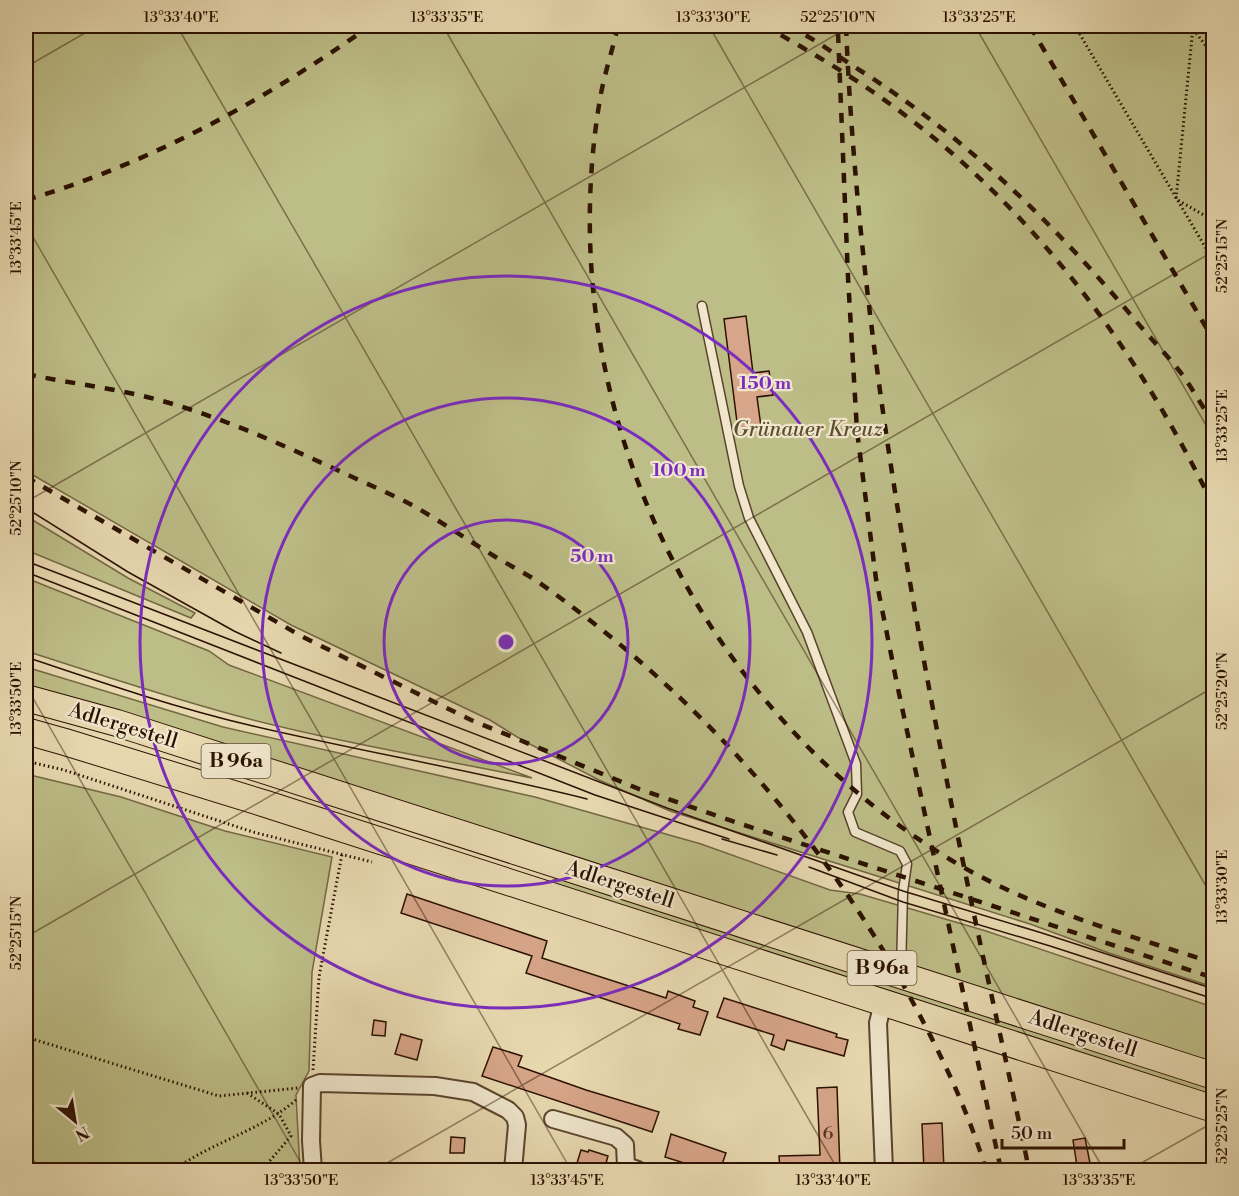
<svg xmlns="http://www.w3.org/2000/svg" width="1239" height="1196" font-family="'Libre Bodoni',serif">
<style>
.green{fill:#bdbd87;stroke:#746744;stroke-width:1.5}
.building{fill:#d7a589;stroke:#2b1100;stroke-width:1.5}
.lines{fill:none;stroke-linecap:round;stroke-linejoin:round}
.service-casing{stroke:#5a432c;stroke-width:11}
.minor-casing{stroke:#5a432c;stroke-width:20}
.primary-casing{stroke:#2b1100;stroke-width:28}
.path{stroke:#2b1100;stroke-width:3;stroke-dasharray:1.5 3;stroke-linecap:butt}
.service{stroke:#f0e6cc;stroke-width:8}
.minor{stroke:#f0e6cc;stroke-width:16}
.primary{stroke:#e8d9b1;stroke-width:26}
.tram{stroke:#2b1100;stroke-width:1.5}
.rail{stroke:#2b1100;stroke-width:4.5;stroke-dasharray:10 10;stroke-linecap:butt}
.ticks{fill:none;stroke:#2b1100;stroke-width:1.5;stroke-opacity:0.45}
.ring{fill:none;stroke:#7b2cbf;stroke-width:3}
.labels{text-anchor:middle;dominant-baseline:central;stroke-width:4.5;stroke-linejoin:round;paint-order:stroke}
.number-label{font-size:18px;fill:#563622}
.shield{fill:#f0e6cc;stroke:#66513d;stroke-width:1.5}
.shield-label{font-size:20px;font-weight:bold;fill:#2b1100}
.park-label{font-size:21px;font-style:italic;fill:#5e4d2f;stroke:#f0e6cc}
.street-label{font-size:21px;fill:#2b1100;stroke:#f0e6cc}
.centre{fill:#7b2cbf;stroke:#f0e6cc;stroke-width:3}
.ring-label{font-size:18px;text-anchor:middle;font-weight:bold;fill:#7b2cbf;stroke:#f0e6cc;stroke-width:4.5;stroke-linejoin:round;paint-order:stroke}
.neatline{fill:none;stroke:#2b1100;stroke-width:2}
.ticks-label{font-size:15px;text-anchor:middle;fill:#2b1100}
</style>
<rect width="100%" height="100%" fill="#e8d9b1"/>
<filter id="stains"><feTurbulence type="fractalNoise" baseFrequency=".00333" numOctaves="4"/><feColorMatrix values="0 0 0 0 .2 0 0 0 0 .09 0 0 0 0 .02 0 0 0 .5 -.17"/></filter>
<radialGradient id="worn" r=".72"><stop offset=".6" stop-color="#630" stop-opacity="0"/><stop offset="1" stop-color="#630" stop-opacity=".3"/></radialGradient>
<g class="green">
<polygon points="26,26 1213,26 1213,265 1205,252 1214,267 1213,987 1109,953 1030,924 670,811 599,780 522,740 490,720 291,625 26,471"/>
<polygon points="26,516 128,578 195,613 191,618 26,550"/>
<path d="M26,578L209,651L229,665L532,778C433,758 332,741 234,715C164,696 95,673 26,651Z"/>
<polygon points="26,667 223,727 535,797 701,844 830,890 860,894 986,931 1213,1007 1213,1065 26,686"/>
<polygon points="26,774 121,797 225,831 332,857 312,972 309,1071 296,1095 300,1170 26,1170"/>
<polygon points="555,879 568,880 1213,1088 1213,1098 547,883"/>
</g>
<g class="building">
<polygon points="746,316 753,373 769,371 773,395 757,397 761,427 738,430 724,319"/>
<polygon points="407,894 547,941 542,958 666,998 668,991 695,1001 693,1007 708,1012 700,1035 678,1029 680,1024 526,973 532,956 401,913"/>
<polygon points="724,998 837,1034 836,1037 848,1040 844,1056 787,1040 784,1050 771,1045 774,1035 717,1017"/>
<polygon points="374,1020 386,1022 385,1036 372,1035"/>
<polygon points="401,1034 422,1040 417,1060 395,1054"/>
<polygon points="493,1047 522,1056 518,1066 586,1090 659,1112 652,1132 482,1076"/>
<polygon points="837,1087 840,1170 780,1170 779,1156 820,1155 817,1088"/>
<polygon points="942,1123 944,1170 924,1170 922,1124"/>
<polygon points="671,1134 726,1153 720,1170 706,1170 665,1157"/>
<polygon points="451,1137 465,1138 464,1153 450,1153"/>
<polygon points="1085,1138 1090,1163 1077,1166 1073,1140"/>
<polygon points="581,1150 588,1152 589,1150 608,1156 604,1170 587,1170 588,1167 577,1163"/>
</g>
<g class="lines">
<g class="service-casing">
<polyline id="service" points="702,306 739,486 749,518 807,632 856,764 857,794 848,812 855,832 900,851 907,864 903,891 901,971"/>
</g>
<g class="minor-casing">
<g id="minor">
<polyline points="883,1003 878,1023 884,1170"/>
<polyline points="553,1119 616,1137 625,1145 626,1166 638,1170"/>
<polyline points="313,1170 311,1141 312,1086 320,1083 435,1086 473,1092 508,1110 515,1117 517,1125 513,1170"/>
</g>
</g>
<g class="primary-casing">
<g id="primary">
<polyline points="26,698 117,723 1214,1076"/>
<polyline points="26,731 65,742 266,804 1214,1109"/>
</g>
</g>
<g class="path">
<polyline points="1075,26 1214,262"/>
<polyline points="1191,26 1214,57"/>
<polyline points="1193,27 1176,199 1214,221"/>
<polyline points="26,761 64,770 253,832 372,862"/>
<polyline points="26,1037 219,1096 298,1088"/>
<polyline points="313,1070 319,977 342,854"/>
<polyline points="247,1093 279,1114 291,1136 262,1170"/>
<path d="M174,1170C212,1142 260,1131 296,1100"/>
</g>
<use href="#service" class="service"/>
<use href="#minor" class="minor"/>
<use href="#primary" class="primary"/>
<g class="tram">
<polyline points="26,508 128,572 234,631 281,653"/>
<polyline points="26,561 667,808 903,891 1042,933 1214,989"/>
<polyline points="26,572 595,795 729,839"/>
<path d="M26,657C100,682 176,708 253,726C364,752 476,771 587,799"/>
<polyline points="722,839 777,855"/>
<polyline points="809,867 903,902 1050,946 1214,999"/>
</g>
<g class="rail">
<path d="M618,26C612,52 603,78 599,105C551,403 694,704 951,860C1032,909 1125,934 1214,963"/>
<path d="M763,26C786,37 808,51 830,64C1005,171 1125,324 1214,507"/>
<path d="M788,26C814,38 837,56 861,71C968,139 1055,225 1136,321C1151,339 1167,355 1181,373C1193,389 1202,407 1214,423"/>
<path d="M846,26C857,292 902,556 954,817C977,935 1005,1052 1029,1170"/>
<polyline points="1030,26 1214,341"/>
<polyline points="838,33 848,277 857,431 876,579 897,684 1001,1170"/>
<path d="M26,200C149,164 265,100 370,26"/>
<path d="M26,374C68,383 113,388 155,399C216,415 276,442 333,468C358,480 385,491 410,504C439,520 466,539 494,556C507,564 521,571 534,579C686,685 808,818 900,979C934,1040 966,1103 986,1170"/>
<polyline points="26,477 301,636 471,720 639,789 741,824 1214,978"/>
</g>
</g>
<path class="ticks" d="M177,26L838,1170M443,26L1104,1170M709,26L1214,900M975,26L1214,439M26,67L97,26M26,225L571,1170M26,502L851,26M26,686L305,1170M26,937L1214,251M26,1147L39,1170M375,1170L1214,687M1129,1170L1214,1122"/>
<g class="ring">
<circle cx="506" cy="642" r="122"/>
<circle cx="506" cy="642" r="244"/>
<circle cx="506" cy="642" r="366"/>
</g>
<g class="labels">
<g class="number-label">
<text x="828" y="1133">6</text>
</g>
<g class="shield">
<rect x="201.5" y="744" width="69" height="34" rx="4.5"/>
<rect x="847.5" y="951" width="69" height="34" rx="4.5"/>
</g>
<g class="shield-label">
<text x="236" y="761">B 96a</text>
<text x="882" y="968">B 96a</text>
</g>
<g class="park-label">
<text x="808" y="430">Grünauer Kreuz</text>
</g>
<g class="street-label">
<text transform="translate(123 726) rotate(17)">Adlergestell</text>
<text transform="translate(620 885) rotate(18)">Adlergestell</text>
<text transform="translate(1083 1034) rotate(18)">Adlergestell</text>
</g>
</g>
<circle cx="506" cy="642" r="9" class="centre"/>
<g class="ring-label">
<text x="765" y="389">150 m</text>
<text x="679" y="476">100 m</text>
<text x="592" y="562">50 m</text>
</g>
<rect width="1239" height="1196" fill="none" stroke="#e8d9b1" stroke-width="66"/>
<g transform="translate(75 1121) rotate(150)" stroke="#f0e6cc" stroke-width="4.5" paint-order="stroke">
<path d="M0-4.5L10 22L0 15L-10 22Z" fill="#2b1100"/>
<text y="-9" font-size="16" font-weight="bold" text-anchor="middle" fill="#2b1100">N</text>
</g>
<path d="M1002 1139v9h122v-9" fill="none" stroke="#2b1100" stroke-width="3"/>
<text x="1011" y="1139" font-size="18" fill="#2b1100" stroke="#f0e6cc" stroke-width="4.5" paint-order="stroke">50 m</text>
<rect x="33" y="33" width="1173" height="1130" class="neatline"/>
<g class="ticks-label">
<text x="181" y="22">13°33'40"E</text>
<text x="447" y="22">13°33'35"E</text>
<text x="713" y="22">13°33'30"E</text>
<text x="838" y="22">52°25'10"N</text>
<text x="979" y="22">13°33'25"E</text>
<text transform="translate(16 238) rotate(-90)" y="5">13°33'45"E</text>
<text transform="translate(1222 256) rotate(-90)" y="5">52°25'15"N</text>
<text transform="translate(1222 426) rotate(-90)" y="5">13°33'25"E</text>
<text transform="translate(16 498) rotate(-90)" y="5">52°25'10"N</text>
<text transform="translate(1222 691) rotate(-90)" y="5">52°25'20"N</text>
<text transform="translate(16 699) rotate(-90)" y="5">13°33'50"E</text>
<text transform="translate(1222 887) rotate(-90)" y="5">13°33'30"E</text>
<text transform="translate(16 933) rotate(-90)" y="5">52°25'15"N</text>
<text transform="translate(1222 1126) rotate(-90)" y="5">52°25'25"N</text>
<text x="301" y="1185">13°33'50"E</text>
<text x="567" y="1185">13°33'45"E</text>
<text x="833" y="1185">13°33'40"E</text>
<text x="1099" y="1185">13°33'35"E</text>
</g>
<rect width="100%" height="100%" filter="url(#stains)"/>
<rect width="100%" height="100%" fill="url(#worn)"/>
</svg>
